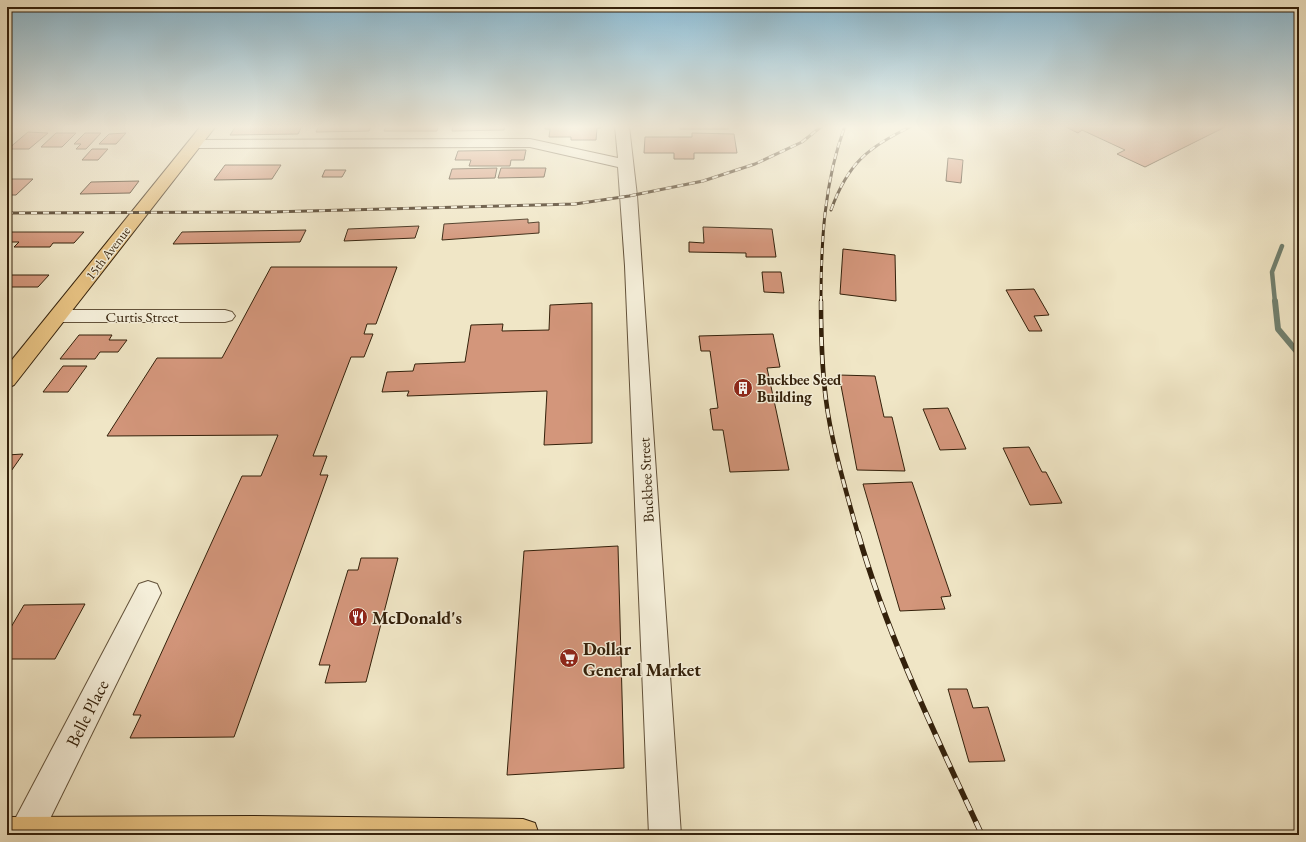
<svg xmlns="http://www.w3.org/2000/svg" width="1306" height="842" font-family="'EB Garamond',serif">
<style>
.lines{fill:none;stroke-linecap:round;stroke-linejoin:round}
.stream-far1{stroke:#71806f;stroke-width:4.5}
.stream{stroke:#71806f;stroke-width:6}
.building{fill:#d3967b;stroke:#34210b}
.minor-casing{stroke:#63523a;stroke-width:2}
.major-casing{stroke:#34210b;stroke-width:2}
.minor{fill:#f5efda;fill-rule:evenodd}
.major{fill:#e8c383;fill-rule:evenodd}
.rail-far2-casing{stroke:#34210b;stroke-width:3}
.rail-far1-casing{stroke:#34210b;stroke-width:4.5}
.rail-casing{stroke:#34210b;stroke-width:5.5}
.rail-far2{stroke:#f5efda;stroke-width:2;stroke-dasharray:6;stroke-linecap:butt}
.rail-far1{stroke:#f5efda;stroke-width:3;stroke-dasharray:9;stroke-linecap:butt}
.rail{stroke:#f5efda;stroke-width:4;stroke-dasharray:12;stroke-linecap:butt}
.labels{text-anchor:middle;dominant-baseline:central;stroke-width:3;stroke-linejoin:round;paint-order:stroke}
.far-street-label{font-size:13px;fill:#34210b;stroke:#f5efda}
.street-label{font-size:15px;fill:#34210b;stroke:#f5efda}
.poi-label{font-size:15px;font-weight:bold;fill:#34210b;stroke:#f5efda;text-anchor:start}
.near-poi-label{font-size:18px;font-weight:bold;fill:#34210b;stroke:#f5efda;text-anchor:start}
.near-street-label{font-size:18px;fill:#34210b;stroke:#f5efda}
</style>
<rect width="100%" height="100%" fill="#f0e6c6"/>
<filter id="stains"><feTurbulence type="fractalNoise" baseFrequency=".005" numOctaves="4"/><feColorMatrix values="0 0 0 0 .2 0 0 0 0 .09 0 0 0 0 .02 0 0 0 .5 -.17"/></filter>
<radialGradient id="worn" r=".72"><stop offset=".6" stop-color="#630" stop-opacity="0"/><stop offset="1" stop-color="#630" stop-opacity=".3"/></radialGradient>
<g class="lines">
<polyline class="stream-far1" points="1275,302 1272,272 1282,246"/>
<polyline class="stream" points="1275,301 1278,329 1299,354"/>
</g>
<g class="building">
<polygon points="236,126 302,126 298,134 230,135"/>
<polygon points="319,126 371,126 369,131 316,132"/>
<polygon points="386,126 438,126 437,131 384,131"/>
<polygon points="453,126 505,126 504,130 452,131"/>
<polygon points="545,126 601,126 601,128 597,128 596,140 571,140 571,137 549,137 550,129 545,129"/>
<rect x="680" y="126" width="48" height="3"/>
<polygon points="1064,126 1227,126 1145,167 1117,154 1125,150 1082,130 1078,133"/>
<polygon points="28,132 48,133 29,149 8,149"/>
<polygon points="56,133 76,133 62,147 41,147"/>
<polygon points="85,133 101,133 86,149 76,149 81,144 74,144"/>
<polygon points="126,133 116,144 99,144 109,134"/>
<polygon points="692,133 734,134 737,153 694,153 694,159 674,159 674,153 644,153 645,137 692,137"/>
<polygon points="92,149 108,149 98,160 82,160"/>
<polygon points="526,150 524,160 511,160 510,166 469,166 471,160 455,160 458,151"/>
<polygon points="948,158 963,160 961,183 946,181"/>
<polygon points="225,165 281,165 272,179 214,180"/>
<polygon points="497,168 495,178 449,179 452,169"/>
<polygon points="501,168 546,168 544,177 498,178"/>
<polygon points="325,170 346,170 342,177 322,177"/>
<polygon points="7,179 33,179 16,195 7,195"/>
<polygon points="139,181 130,193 80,194 91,182"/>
<polygon points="528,219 528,223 539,222 539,233 442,240 444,224"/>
<polygon points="419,226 415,238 344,241 348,229"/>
<polygon points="703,227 772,229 776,257 746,257 746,253 689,252 689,242 704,243"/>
<polygon points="306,230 300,242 173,244 182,232"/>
<polygon points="7,232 84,232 74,243 53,243 50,247 14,247 19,242 7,242"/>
<polygon points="843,249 895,255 896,301 840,294"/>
<polygon points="271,267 397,267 376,324 367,324 364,334 373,334 364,357 351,357 313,456 327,456 320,475 328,475 234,737 130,738 141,715 133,715 242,476 261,476 278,435 107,436 157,358 222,358"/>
<polygon points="762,272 781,272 784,293 764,292"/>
<polygon points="7,275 49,275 38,287 7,287"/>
<polygon points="1034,289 1049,315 1034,316 1042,331 1029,331 1006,290"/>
<polygon points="592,303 592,443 544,445 547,391 407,396 409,391 382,392 387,372 413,371 415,364 465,362 471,325 503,324 502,331 549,330 550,305"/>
<polygon points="773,334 780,367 767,368 789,470 730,472 723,430 713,430 710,409 718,408 710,351 701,351 699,336"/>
<polygon points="79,335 112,335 109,340 127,340 118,352 100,352 95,359 60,359"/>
<polygon points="63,366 87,366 68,392 43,392"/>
<polygon points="839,375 875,376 884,417 892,417 905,471 857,470"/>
<polygon points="948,408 966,449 940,450 923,409"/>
<polygon points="1029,447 1042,472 1046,472 1062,503 1030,505 1003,448"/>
<polygon points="23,454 7,477 7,455"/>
<polygon points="912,482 951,596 941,597 945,609 900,611 863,484"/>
<polygon points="618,546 624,768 507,775 524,551"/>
<polygon points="361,558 398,558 366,682 325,683 330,665 319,665 348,570 358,570"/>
<polygon points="85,604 55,659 7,659 7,634 24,605"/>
<polygon points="948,689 967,689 973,708 988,707 1005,761 969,762"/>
</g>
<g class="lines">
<g class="minor-casing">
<g id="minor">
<polygon points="615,126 629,126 637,196 681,835 649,835 625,266 618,167 530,147 195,148 190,147 188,144 190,141 195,140 530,139 618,158"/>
<polygon points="59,310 225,310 232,312 235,316 232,320 225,322 59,322 52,320 49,316 52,312"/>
<polygon points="148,581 157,584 161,593 42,835 10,835 10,833 14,821 139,584"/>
</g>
</g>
<g class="major-casing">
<g id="major">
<polygon points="201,126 216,126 14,385 7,388 7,366"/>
<polygon points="251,816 523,819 535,823 539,835 7,835 7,817"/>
</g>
</g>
<use href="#minor" class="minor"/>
<use href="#major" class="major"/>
<g class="rail-far2-casing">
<g id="rail-far2">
<path d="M831,210C848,163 868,147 912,126"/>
<polyline points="7,213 269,212 575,204 629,196 703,181 755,164 802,142 822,126"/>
<path d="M821,302C821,243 824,182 845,126"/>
</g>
</g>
<g class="rail-far1-casing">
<path id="rail-far1" d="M821,301C821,342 822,384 830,425C837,462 848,498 858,534"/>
</g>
<g class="rail-casing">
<path id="rail" d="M858,533C888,638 936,736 982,835"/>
</g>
<use href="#rail-far2" class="rail-far2"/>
<use href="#rail-far1" class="rail-far1"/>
<use href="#rail" class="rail"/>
</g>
<linearGradient id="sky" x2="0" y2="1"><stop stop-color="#89b9d2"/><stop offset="0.52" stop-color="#f8f4e5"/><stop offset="1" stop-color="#f8f4e5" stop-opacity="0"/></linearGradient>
<rect width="1306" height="244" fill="url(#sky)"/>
<defs>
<g id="building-disc" transform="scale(1)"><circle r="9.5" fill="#8f2418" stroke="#f5efda"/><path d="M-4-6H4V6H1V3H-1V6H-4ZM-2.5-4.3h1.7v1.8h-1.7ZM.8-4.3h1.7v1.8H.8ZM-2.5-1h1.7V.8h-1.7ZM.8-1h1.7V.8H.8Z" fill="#fff"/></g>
<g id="restaurant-disc" transform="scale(1)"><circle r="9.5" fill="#8f2418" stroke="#f5efda"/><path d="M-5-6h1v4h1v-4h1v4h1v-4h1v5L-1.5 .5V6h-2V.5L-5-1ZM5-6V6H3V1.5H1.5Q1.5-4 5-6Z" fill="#fff"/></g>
<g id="supermarket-disc" transform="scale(1)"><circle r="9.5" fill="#8f2418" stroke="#f5efda"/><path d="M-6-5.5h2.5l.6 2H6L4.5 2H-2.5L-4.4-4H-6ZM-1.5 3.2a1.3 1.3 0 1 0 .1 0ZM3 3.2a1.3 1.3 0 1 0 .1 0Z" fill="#fff"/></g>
</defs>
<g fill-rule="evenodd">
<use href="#building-disc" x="743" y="388"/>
<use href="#restaurant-disc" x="358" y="617"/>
<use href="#supermarket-disc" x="569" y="658"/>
</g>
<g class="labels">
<g class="far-street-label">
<text transform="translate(108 253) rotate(-52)">15th Avenue</text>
</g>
<g class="street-label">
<text x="142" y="316">Curtis Street</text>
<text transform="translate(646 480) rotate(-93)">Buckbee Street</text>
</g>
<g class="poi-label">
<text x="757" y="379">Buckbee Seed<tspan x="757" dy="17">Building</tspan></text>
</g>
<g class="near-poi-label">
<text x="372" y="617">McDonald's</text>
<text x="583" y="648">Dollar<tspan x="583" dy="21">General Market</tspan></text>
</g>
<g class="near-street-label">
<text transform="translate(87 713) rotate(-63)">Belle Place</text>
</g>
</g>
<rect width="1306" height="842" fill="none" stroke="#f0e6c6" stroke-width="24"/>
<rect x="8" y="8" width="1290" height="826" fill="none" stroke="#34210b" stroke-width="2"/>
<rect x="12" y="12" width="1282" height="818" fill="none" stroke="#34210b"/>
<rect width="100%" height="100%" filter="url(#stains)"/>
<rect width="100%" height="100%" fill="url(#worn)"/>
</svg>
